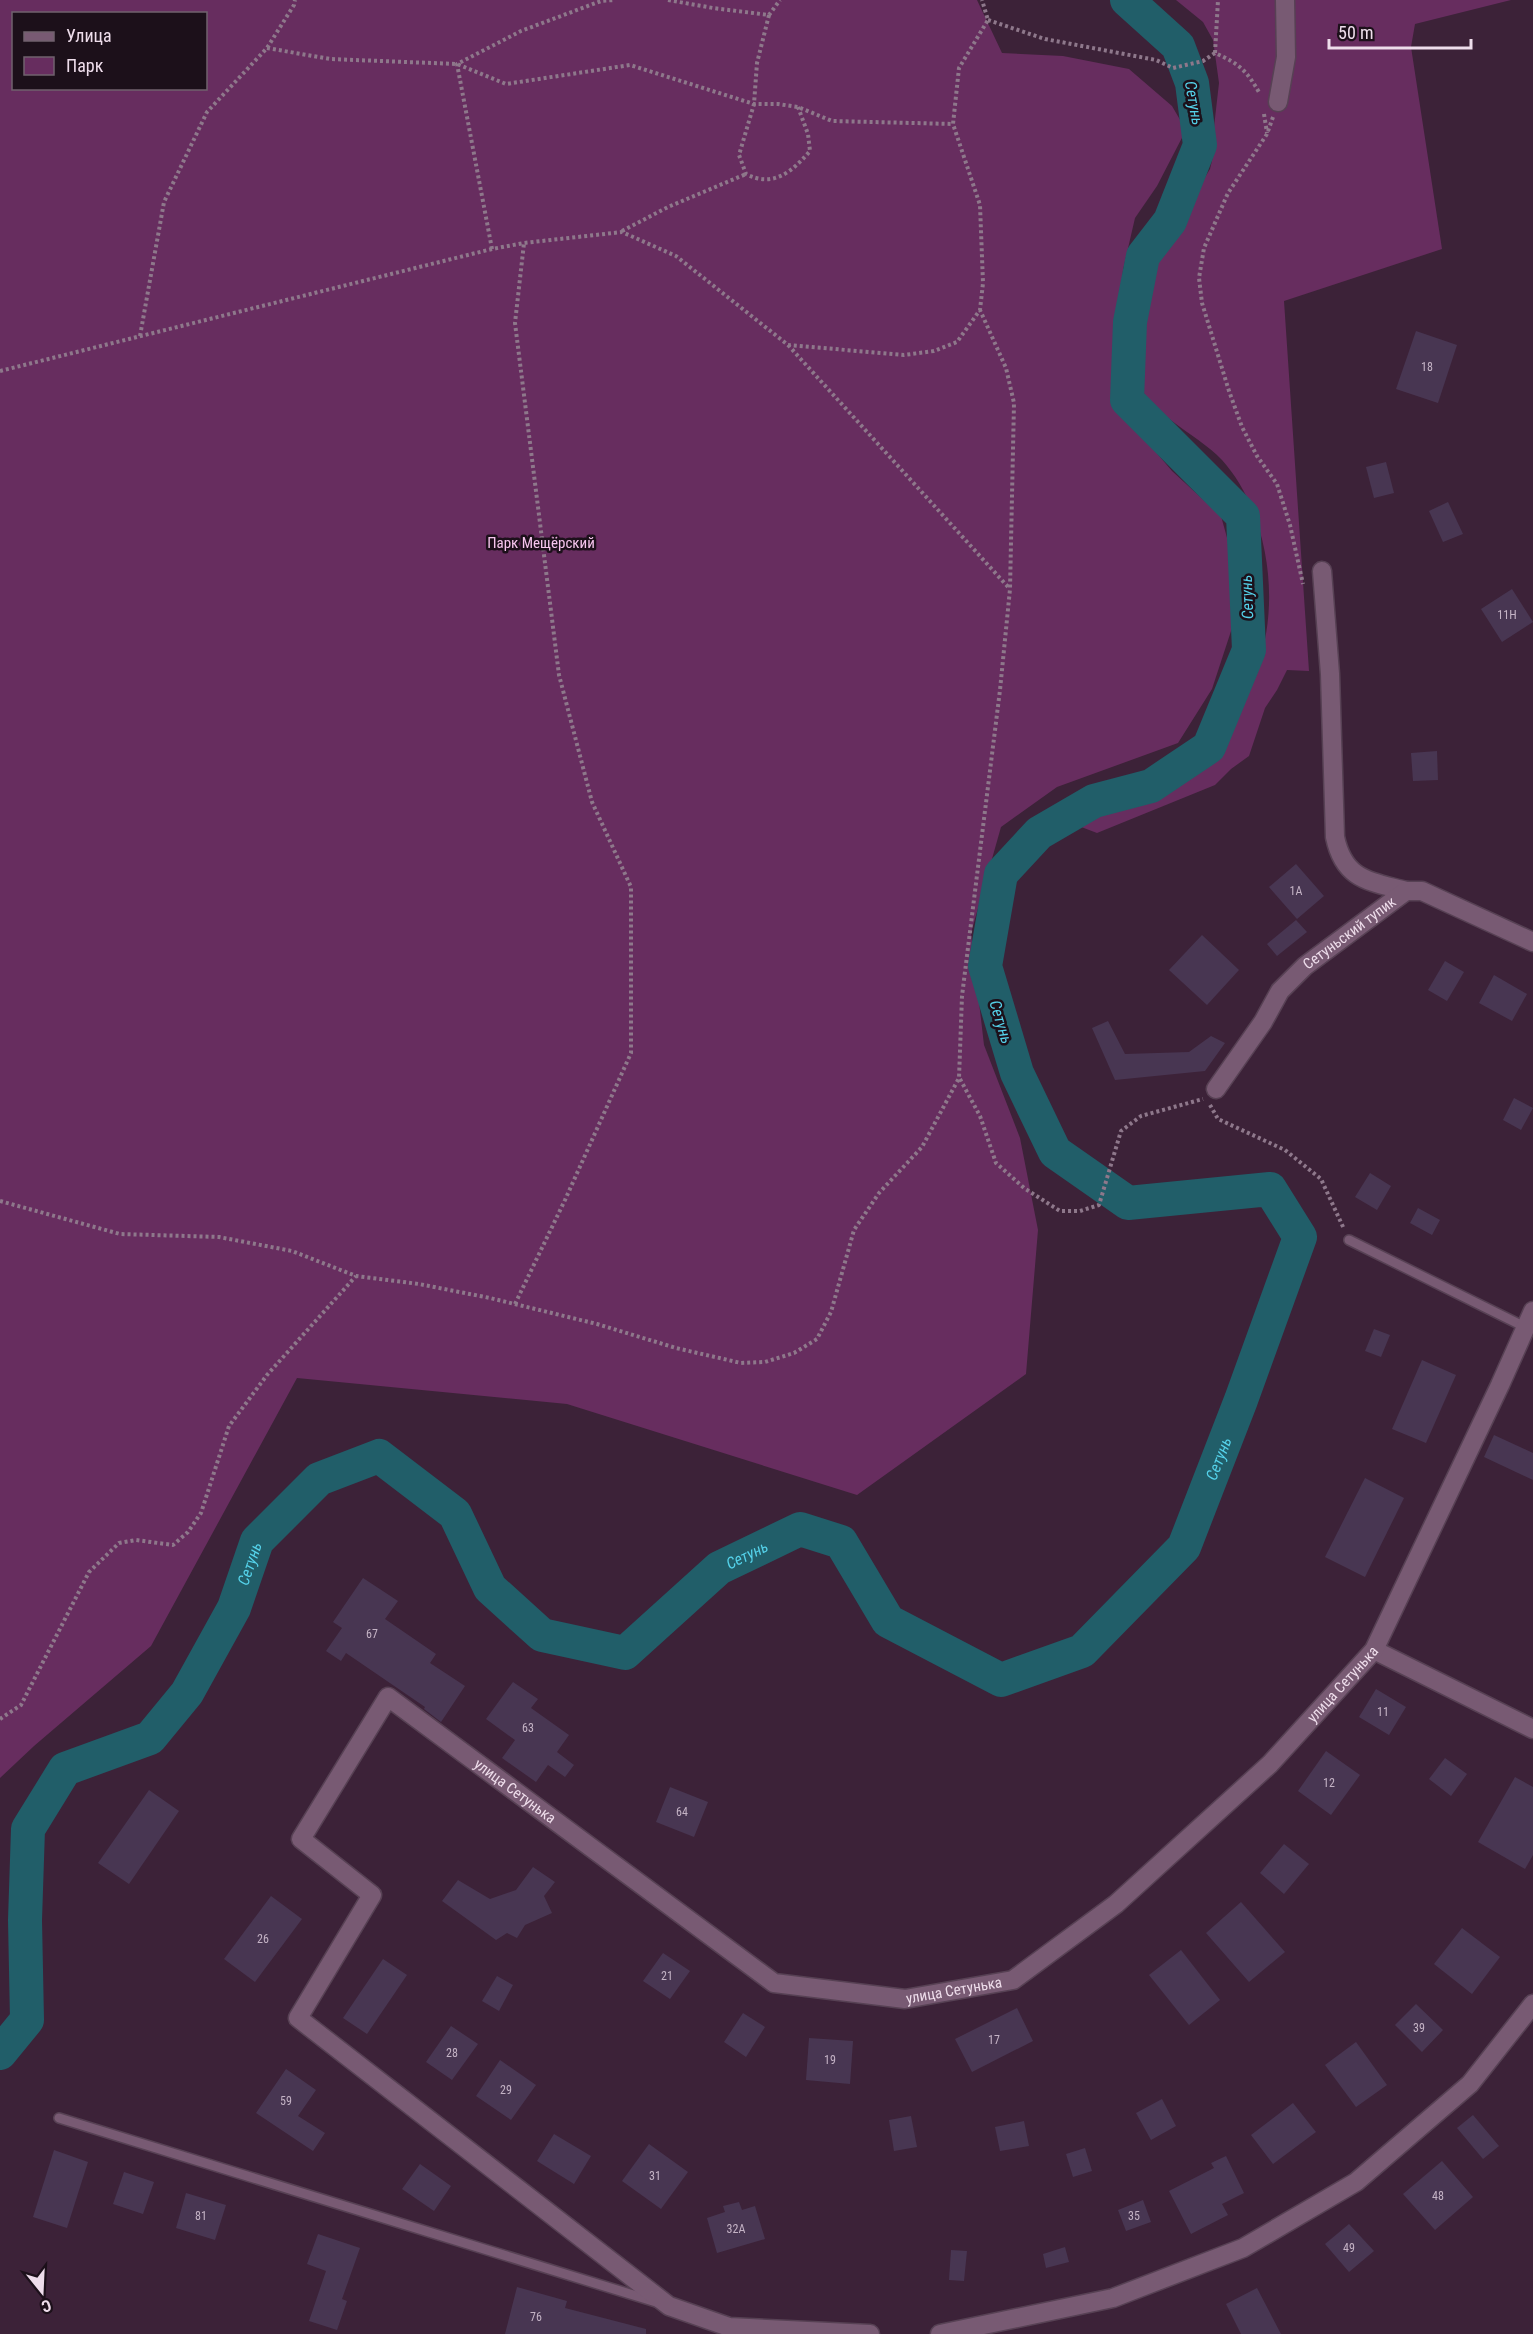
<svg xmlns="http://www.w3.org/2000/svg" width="1533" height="2334" font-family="'Roboto Condensed',sans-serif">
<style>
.green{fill:#672d5f;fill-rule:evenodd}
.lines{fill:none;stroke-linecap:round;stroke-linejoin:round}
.river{stroke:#215e69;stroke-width:34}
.building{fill:#483652}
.service-casing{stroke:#574154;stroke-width:12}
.minor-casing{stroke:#574154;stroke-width:21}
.path{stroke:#8e788b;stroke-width:4;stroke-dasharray:3 3;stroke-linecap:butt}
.service{stroke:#785a73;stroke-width:9}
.minor{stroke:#785a73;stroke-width:18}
.labels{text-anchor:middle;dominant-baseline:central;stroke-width:5;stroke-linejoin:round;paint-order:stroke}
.number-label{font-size:12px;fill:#c4b3c5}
.park-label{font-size:15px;fill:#f6c5ed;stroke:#1c101a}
.street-label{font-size:15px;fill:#eeddeb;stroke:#1c101a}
.water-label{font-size:16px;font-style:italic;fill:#55d2ea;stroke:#1c101a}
</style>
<rect width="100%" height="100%" fill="#3c2238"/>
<g class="green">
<path d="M0,0H977L1002,53L1063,56L1129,69L1172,106L1186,130L1157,186L1135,218L1123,270L1117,348L1113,360L1137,430L1172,471L1221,516L1236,570L1233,625L1212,689L1178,743L1057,787L1001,827L971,933L984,1045L1020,1138L1038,1230L1026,1374L857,1495L567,1404L297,1378L151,1646L34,1746L0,1778ZM14,14H206V88H14Z"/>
<path d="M1176,0H1511L1415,24L1411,47L1442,249L1284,301L1309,671L1287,670L1277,690L1265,708L1249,756L1231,769L1215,785L1097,833L1076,825C1118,798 1169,787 1208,756C1219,747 1226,725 1233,713C1241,697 1253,681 1258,665C1281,601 1268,511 1222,460C1196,432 1142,412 1135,372C1132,356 1136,296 1143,282C1161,243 1188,206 1210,169L1215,148L1214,127L1219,83L1213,40L1203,22Z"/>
</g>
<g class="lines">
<path class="river" id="s1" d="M0,2053L27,2020L25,1920L28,1829L65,1769L150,1738L187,1693L234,1608L257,1541L319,1479L379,1456L455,1514L490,1588L542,1635L625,1653L719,1568L800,1529L841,1542L888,1621L1001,1680L1082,1651L1184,1547L1241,1400L1300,1237L1270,1189L1128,1203L1055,1152L1017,1073L985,966L1001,874L1039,833L1094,801L1151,786L1209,747L1249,650L1243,516L1127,400L1130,322L1143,256L1170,221L1200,145L1192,83L1178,46L1127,0"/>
</g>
<g class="building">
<polygon points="1416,331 1457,345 1438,403 1396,389"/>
<polygon points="1386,462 1394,493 1374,498 1366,467"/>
<polygon points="1448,502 1463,534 1443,542 1429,511"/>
<polygon points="1512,589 1533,622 1502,642 1481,609"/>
<polygon points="1437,751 1438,780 1413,781 1411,753"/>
<polygon points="1296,864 1324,896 1297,919 1269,887"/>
<polygon points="1296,920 1307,932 1277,956 1267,944"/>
<polygon points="1202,935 1239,970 1207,1005 1169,970"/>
<polygon points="1445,961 1464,972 1447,1001 1428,990"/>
<polygon points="1494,975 1527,994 1512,1021 1479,1003"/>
<polygon points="1108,1021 1125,1054 1189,1052 1211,1036 1225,1043 1205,1071 1115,1080 1092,1028"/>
<polygon points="1514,1098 1533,1108 1521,1130 1503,1120"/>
<polygon points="1370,1173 1391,1186 1377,1210 1355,1197"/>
<polygon points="1418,1208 1440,1220 1432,1235 1410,1223"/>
<polygon points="1374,1329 1390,1335 1381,1357 1365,1351"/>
<polygon points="1422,1360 1456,1375 1426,1443 1392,1429"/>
<polygon points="1494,1435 1533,1453 1533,1480 1484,1457"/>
<polygon points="1365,1478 1404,1498 1365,1577 1325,1557"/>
<polygon points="363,1578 398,1601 385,1619 436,1654 430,1663 465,1686 441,1722 424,1709 425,1707 346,1653 341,1661 326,1651 342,1628 333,1622"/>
<polygon points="513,1682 538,1699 531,1708 569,1735 557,1752 574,1765 565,1777 548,1765 536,1782 502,1758 515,1740 486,1719"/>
<polygon points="1376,1689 1406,1707 1389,1735 1359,1717"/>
<polygon points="1326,1751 1360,1775 1331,1815 1298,1791"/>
<polygon points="1445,1758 1467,1774 1451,1796 1429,1779"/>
<polygon points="1515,1777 1533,1787 1533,1855 1525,1869 1478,1842"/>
<polygon points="670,1787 708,1802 694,1837 656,1822"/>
<polygon points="149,1790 179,1811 129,1884 98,1863"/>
<polygon points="1284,1844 1309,1864 1284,1894 1260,1873"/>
<polygon points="533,1867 555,1882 544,1896 552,1913 525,1925 517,1938 507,1933 496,1940 442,1901 458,1880 490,1899 516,1890"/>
<polygon points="271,1896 302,1919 255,1982 224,1959"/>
<polygon points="1241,1902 1285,1952 1249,1982 1206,1933"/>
<polygon points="1462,1928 1500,1957 1472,1994 1434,1964"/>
<polygon points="1181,1950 1220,2000 1189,2025 1149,1975"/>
<polygon points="663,1953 690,1971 670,1999 643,1981"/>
<polygon points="383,1959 407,1975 367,2034 343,2018"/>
<polygon points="497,1976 513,1985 499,2011 482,2001"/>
<polygon points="1416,2004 1443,2030 1422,2052 1395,2025"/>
<polygon points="1017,2008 1033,2041 972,2072 955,2039"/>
<polygon points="743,2013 765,2027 746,2057 724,2042"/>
<polygon points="451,2026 478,2044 452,2080 426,2062"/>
<polygon points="809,2038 853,2041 850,2084 806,2080"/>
<polygon points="1356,2042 1387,2085 1356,2107 1325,2065"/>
<polygon points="500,2060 536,2085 511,2120 476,2096"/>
<polygon points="286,2069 316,2090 298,2116 325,2133 313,2151 256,2113"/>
<polygon points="1162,2099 1176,2126 1151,2140 1136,2113"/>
<polygon points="1293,2103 1316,2132 1273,2164 1251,2135"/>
<polygon points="1473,2115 1499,2146 1483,2159 1457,2128"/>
<polygon points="911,2116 917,2147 894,2151 889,2120"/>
<polygon points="1024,2121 1029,2146 1000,2151 995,2127"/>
<polygon points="554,2134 591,2156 574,2184 537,2161"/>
<polygon points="649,2144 688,2172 661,2209 622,2181"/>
<polygon points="1085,2148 1092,2171 1073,2177 1066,2154"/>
<polygon points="54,2150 88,2162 67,2228 33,2217"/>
<polygon points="1226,2156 1244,2193 1222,2204 1228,2215 1191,2234 1169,2191 1214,2168 1211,2163"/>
<polygon points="1442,2161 1473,2197 1435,2230 1403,2194"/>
<polygon points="420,2164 451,2186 434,2211 402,2189"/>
<polygon points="124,2172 154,2182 143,2214 113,2204"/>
<polygon points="186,2193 226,2205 215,2240 176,2228"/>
<polygon points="1143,2200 1151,2222 1126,2231 1118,2210"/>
<polygon points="739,2202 742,2210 755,2206 765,2239 717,2253 707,2218 725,2212 723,2206"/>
<polygon points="1349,2224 1374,2251 1349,2272 1325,2244"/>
<polygon points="318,2234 360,2248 342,2299 347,2301 337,2330 309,2321 326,2271 307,2264"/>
<polygon points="1065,2247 1069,2262 1046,2268 1043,2254"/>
<polygon points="951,2250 967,2251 964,2281 949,2280"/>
<polygon points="517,2287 567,2301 565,2308 646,2329 646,2334 505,2334"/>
<polygon points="1257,2288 1281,2334 1241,2334 1226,2304"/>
</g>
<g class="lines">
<g class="service-casing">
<g id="service">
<polyline points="1349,1240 1525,1327"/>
<polyline points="59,2118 656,2302"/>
</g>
</g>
<g class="minor-casing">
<g id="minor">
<polyline points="1278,102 1286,57 1285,0"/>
<path d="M1322,571L1330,674L1335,837C1344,880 1369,881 1406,891"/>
<path id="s2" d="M1216,1089L1263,1022L1280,991L1305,966L1406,891H1422L1533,942"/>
<polyline points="1374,1650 1533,1729"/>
<path id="s3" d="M870,2334L729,2327L669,2306L298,2018L372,1895L301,1839L388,1697L774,1983L905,1999L1013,1980L1116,1904L1270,1764L1374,1650L1500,1385L1533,1311"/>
<polyline points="940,2334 1113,2298 1243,2248 1356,2182 1470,2084 1533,2004"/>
</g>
</g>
<g class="path">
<polyline points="668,0 713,8 769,15 780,0"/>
<path d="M769,15L757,63L754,104L739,155L746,174C773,188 792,172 810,151L808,134L798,107"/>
<path d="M988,20L1045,39L1156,60L1173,68L1203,61L1215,53C1240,64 1247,71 1260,94"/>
<polyline points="267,48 330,59 457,64 506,84 630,65 754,104 778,104 798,107 832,121 953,124"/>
<polyline points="1215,53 1218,0"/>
<polyline points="1264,114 1267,133"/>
<polyline points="1273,117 1267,134 1228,193 1204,248 1199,278 1202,303 1229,391 1242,427 1257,456 1277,484 1290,525 1303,584"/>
<polyline points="622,231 668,207 746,174"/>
<polyline points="492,249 457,64 521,31 601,1 614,0"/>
<polyline points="140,336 164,202 207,112 267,48 294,5 295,0"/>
<polyline points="788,345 1009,588"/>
<polyline points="0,371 492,249 524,243 622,232 676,256 788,345 904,355 934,351 957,342 980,310 983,283 980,205 953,124 959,68 988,20 982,0"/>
<polyline points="960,1079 980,1116 996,1163 1024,1188 1060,1211 1080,1211 1099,1205 1121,1131 1141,1116 1203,1099"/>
<polyline points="1210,1105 1218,1119 1285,1150 1321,1179 1344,1229"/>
<polyline points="0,1201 120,1234 219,1237 292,1251 356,1276 419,1284 490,1298 597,1324 676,1348 741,1363 765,1362 794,1353 817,1339 831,1312 854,1230 879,1193 922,1147 959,1078 962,996 1000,690 1010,589 1014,403 1006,368 980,310"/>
<polyline points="515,1304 565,1200 631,1053 631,887 592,802 559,675 515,323 524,243"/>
<polyline points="0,1719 21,1705 89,1572 119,1543 136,1540 173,1545 188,1532 201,1513 229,1426 267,1375 356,1276"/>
</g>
<use href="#service" class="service"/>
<use href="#minor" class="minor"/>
</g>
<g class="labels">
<g class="number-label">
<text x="1427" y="367">18</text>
<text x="1507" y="615">11Н</text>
<text x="1296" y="891">1А</text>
<text x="372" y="1634">67</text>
<text x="1383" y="1712">11</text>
<text x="528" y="1728">63</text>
<text x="1329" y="1783">12</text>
<text x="682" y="1812">64</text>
<text x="263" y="1939">26</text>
<text x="667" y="1976">21</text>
<text x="1419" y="2028">39</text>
<text x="994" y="2040">17</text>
<text x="452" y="2053">28</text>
<text x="830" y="2060">19</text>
<text x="506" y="2090">29</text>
<text x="286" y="2101">59</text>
<text x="655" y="2176">31</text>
<text x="1438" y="2196">48</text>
<text x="201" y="2216">81</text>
<text x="1134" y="2216">35</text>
<text x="736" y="2229">32А</text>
<text x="1349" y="2248">49</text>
<text x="536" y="2317">76</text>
</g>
<g class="park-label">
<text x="541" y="543">Парк Мещёрский</text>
</g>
<g class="street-label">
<text stroke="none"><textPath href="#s2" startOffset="208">Сетуньский тупик</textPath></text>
<text stroke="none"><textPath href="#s3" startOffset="2241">улица Сетунька</textPath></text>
<text stroke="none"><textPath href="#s3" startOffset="1233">улица Сетунька</textPath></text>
<text stroke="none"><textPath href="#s3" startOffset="1737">улица Сетунька</textPath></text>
</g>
<g class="water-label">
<text transform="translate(1194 103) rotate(80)">Сетунь</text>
<text transform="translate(1247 597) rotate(-92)">Сетунь</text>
<text transform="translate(1001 1022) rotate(73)">Сетунь</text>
<text stroke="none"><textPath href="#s1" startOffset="1911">Сетунь</textPath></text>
<text stroke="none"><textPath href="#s1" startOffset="1263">Сетунь</textPath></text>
<text stroke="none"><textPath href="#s1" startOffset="597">Сетунь</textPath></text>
</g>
</g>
<rect x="12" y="12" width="195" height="78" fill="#1c101a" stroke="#70626e" stroke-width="1.5"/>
<rect x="24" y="32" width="30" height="9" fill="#785a73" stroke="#70626e" stroke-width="1.5"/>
<text x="66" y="42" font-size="18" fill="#eeddeb">Улица</text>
<rect x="24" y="57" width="30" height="18" fill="#672d5f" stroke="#70626e" stroke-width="1.5"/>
<text x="66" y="72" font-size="18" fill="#eeddeb">Парк</text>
<g transform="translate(42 2292) rotate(162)" stroke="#1c101a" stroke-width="4.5" paint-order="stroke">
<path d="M0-4.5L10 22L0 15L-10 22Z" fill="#eeddeb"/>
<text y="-9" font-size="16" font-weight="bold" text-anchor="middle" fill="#eeddeb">С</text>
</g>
<path d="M1329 39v9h142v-9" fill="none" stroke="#eeddeb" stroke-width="3"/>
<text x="1338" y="39" font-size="18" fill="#eeddeb" stroke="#1c101a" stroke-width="4.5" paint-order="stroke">50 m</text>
</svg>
